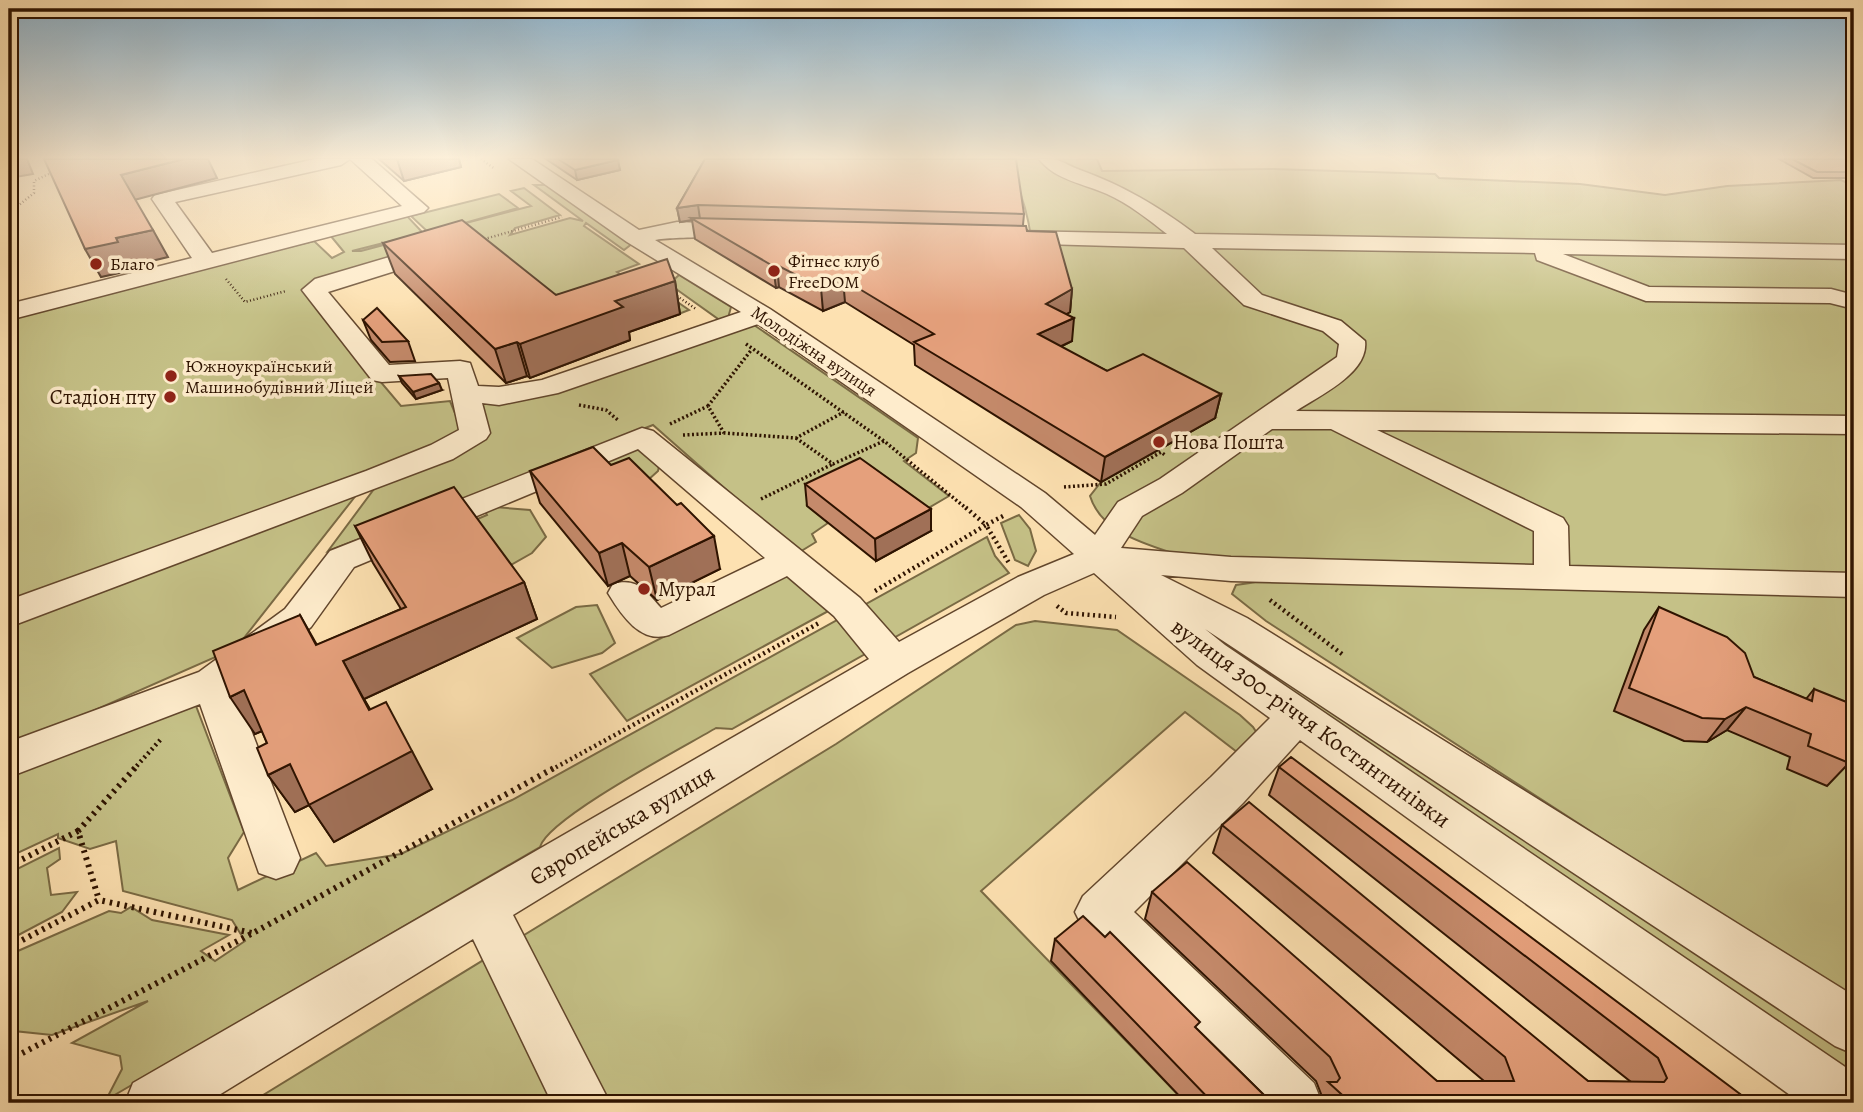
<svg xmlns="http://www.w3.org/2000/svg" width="1863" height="1112" font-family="Alegreya,serif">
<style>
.green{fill:#c5c187;stroke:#7a6a44;stroke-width:2}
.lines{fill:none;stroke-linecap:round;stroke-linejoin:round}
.minor-casing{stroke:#62462c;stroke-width:3}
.path-far3{stroke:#2e1300;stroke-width:2.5;stroke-dasharray:1 2.5;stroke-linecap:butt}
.path-far2{stroke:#2e1300;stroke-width:3.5;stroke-dasharray:2 2.5;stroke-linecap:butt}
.path-far1{stroke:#2e1300;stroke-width:4.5;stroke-dasharray:2 3.5;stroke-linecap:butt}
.path{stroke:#2e1300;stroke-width:6;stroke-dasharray:2.5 5;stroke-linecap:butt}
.minor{fill:#feeccc;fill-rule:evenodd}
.wall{fill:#c58a6b;stroke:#2e1300;stroke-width:2}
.shaded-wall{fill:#a07057;stroke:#2e1300;stroke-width:2}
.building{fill:#e5a07c;stroke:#2e1300;stroke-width:2}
.poi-dot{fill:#8f2418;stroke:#feeccc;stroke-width:2.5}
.labels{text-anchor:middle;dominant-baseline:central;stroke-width:7;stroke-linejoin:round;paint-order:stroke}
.far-poi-label{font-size:18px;fill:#2e1300;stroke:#feeccc;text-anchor:start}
.far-street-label{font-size:18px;fill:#2e1300;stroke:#feeccc}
.poi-label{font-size:21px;fill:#2e1300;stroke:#feeccc;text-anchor:start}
.near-street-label{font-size:24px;fill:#2e1300;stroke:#feeccc}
</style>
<rect width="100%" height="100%" fill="#fde1b1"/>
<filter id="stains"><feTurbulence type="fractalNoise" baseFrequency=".00286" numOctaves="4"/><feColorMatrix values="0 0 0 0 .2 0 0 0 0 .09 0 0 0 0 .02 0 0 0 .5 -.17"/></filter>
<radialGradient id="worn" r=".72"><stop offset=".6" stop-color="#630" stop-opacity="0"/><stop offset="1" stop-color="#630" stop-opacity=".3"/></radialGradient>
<g class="green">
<path d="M1004,159H1097L1102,171L1273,169L1435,174L1439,178L1580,184L1665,195L1727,186L1841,180L1854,186V576L1184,557C1150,545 1102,535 1090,496L1101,482L1215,418L1103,395L1036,358C1034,290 1041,218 1004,159Z"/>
<polygon points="534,185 552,185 633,243 624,250 586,223 584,226 639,264 617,272 631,282 643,278 689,310 658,322 634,304 590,319 481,244 324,284 341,335 401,406 450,401 457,418 460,437 393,469 9,610 9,315 314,241 332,258 344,252 330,235 407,216 423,233 352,251 361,251 429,233 411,216 499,194 518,208 443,229 531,206 511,191 524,188 560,215 515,228 510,235 570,218 583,221"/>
<polygon points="679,275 731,307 728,318 721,321 669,284"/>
<polygon points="754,325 918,438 916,453 904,461 949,496 913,517 808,506 828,523 812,534 816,542 798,553 653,425 612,441 652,447 661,457 658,471 637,490 563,460 328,551 377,485 481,441 480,401"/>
<polygon points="361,489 236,648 9,748 9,624"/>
<polygon points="482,506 530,510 546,537 532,553 502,570 468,523 487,515"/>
<polygon points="1019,515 1030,529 1036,551 1028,566 1015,560 1001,523"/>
<path d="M987,537L995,556L1009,573L732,729L716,728C684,747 548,818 540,847L106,1100L122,1069L120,1056L72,1043L148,1001L52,1035L14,1031L11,954L109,911L121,913L131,907L152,920L229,935L201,951L215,961L245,941L232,920L123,891L116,841L90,849L58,838V834L9,857V768L163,704L196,706L244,832L228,858L238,890L316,853L326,866L401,854L512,800Z"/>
<polygon points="790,573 832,609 627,721 590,674"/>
<polygon points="1257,582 1854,595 1854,1002 1266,621 1232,594 1236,585"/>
<polygon points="597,605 615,643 602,653 552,668 517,638 576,607"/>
<polygon points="1035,621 1117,630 1240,715 1253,727 1260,738 1237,752 1185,712 981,891 1186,1103 250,1103 836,744 1016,625"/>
<polygon points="1220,636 1427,766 1854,1052 1854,1085 1405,778 1215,638"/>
<polygon points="59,848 60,859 47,868 51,895 77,892 62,912 9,940 9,873"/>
</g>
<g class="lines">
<g class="minor-casing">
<g id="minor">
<path d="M315,159H372L428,208L424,212L9,320V304L192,258L152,199L155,195ZM350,159L402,206L212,253L175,202L341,165Z"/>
<path d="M509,159H532L639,230L677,222L747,225L750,230C743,239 673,236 655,240L770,309L1045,493L1095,535L1118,502L1160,479L1337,357L1339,344L1323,331L1244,305L1184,248L1004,243L1001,238L1004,233L1012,231L1167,234C1148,219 1129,204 1107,194C1085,184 1055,180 1039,159C1065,159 1059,162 1080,170C1124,186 1158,206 1195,234L1854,245V259L1563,254L1649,287L1831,289L1854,295V309L1830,303L1646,301L1537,260L1535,253L1212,248L1262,295L1341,321L1365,341C1369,373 1320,395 1296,411L1854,416V434L1377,430L1563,518L1568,526L1569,566L1854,573V597L1231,581L1161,575L1247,618L1854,996V1054L1835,1046L1205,629L1225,645L1854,1073V1103H1801L1300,740L1243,803L1134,912L1314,1083L1322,1103H1254L1083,928L1075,912L1083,896L1211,777L1270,718L1197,665L1094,573L1044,595L908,673L513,915L610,1103H552L473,939L206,1103H125L133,1083L869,659L834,616L787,576L669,635C641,644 622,616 608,593L613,584C637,577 646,591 661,608L765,558L638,449L354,567L311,627L235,688L300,858L293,873L276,879L259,873L200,704L9,777V742L199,672L285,609L330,551L642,428L653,431L860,598L899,642L1018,577L1074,554L1021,507L758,324L558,393L499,405L482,403L490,433L486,439L453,459L9,627V600L366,471L431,445L459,430L448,378L382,382L372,380L302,290L315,279L430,245H446L449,250L446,255L328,292L389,365L460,361L470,363L478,386L499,387L542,380L741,312L627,242ZM1272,429H1331L1534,531V565L1231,557L1121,548L1142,516L1182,493Z"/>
</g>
</g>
<g class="path-far3">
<polyline points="481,159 495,169"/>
<polyline points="9,213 34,193 34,181 53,172"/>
<polyline points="481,240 562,217"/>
<polyline points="226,279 245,302 286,291"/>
<polyline points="674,294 696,309"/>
</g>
<g class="path-far2">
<polyline points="746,344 884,441 967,509"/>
<polyline points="579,405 606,410 619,421"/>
<polyline points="708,406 752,349"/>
<polyline points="670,424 708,406 724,433"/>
<polyline points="683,435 724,433 796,438 844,412"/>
<polyline points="796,438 833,464 884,441"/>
<polyline points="1064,487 1106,484 1161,452 1165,455"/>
<polyline points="761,499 833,464"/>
</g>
<g class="path-far1">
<polyline points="1003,516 986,525 1009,563"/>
<polyline points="875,591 986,525 965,507"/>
<polyline points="1270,600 1342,654"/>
<polyline points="1057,606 1066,613 1116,617"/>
<polyline points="133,770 162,738"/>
<polyline points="551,770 819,623"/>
</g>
<g class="path">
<polyline points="78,831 135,768"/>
<polyline points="9,866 78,831 99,900"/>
<polyline points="9,947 99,900 252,933"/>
<polyline points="9,1035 14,1057"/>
<polyline points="9,1060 253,933 554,768"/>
</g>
<use href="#minor" class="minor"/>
</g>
<g class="wall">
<polygon points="379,159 459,159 461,167 404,181"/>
<polygon points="546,159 617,159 620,170 577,180"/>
<polygon points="705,159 1024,214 1023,225 1072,289 1070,312 1066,314 1072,341 1060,347 1107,371 1221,394 1215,418 1101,482 915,365 914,345 845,302 823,311 779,287 776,288 695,239 692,220 680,222 677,208"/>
<polygon points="1779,159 1854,159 1854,178 1813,178"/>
<polygon points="383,243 556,295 675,281 680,314 629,332 630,340 530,378 527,376 506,383 395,274"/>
<polygon points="363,320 408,341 415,361 390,362 371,340"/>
<polygon points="399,376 442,390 416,399 402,383"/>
<polygon points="611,465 720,569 657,600 630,576 608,586 540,503 530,471"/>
<polygon points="805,484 931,531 876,561 807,506"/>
<polygon points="355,526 524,582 537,619 364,699 370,709 432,789 334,842 309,805 295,812 268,775 267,743 262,731 255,734 300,615 317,645 401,609 373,563"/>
<polygon points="1659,607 1754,677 1806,699 1814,689 1849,763 1827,786 1787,769 1790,757 1727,730 1707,742 1684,741 1614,711 1644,630"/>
<polygon points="1279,767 1752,1103 1315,1103 1321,1094 1316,1081 1145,919 1152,892 1437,1081 1484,1081 1213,853 1222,825 1588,1081 1631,1082 1269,795"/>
<polygon points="1055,939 1197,1029 1272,1103 1186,1103 1051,961"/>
</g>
<g class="shaded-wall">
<polygon points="12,159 27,159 33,174 9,178 9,160"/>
<polygon points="184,159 208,159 217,178 134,200 121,175"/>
<polygon points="397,159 459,159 461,167 404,181"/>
<polygon points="618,160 620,170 577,180 575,170"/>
<polygon points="698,205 700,219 691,218 692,220 680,222 677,208"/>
<polygon points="153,230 168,257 131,266 133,270 101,277 85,249 116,238"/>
<polygon points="777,265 779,287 776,288 773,266"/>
<polygon points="843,279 845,302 823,311 821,288"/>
<polygon points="675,281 680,314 629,332 630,340 530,378 520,344 615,301"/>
<polygon points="1072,289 1070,312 1044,327 1046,304"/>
<polygon points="1074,318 1072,341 1036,358 1038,334"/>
<polygon points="517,342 527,376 506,383 495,349"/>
<polygon points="439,383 442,390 416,399 413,392"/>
<polygon points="1221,394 1215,418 1101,482 1105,457"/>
<polygon points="931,509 931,531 876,561 875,539"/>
<polygon points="714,536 720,569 657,600 649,567"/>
<polygon points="622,543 630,576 608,586 599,553"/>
<polygon points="524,582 537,619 364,699 390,747 343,661"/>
<polygon points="244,690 269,728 255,734 230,697"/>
<polygon points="1746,707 1727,730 1707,742 1725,719"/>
<polygon points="412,751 432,789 334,842 309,805 295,812 268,775 290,764"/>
</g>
<g class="building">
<polygon points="44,159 184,159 121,175 153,230 116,238 118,242 85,249"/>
<polygon points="558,159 617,159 618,160 575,170"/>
<polygon points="705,159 1016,159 1024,214 698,205 677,208"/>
<polygon points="1792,159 1854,159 1854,172 1817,172"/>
<polygon points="691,218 1026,226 1027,231 1056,232 1072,289 1046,304 1074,318 1038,334 1107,371 1143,354 1221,394 1105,457 914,342 934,334 843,279 821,288 777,265 773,266"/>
<polygon points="462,220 556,295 667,259 675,281 615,301 623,307 520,344 517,342 495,349 383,243"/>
<polygon points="377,308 408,341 382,342 363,320"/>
<polygon points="431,374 439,383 413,392 399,376"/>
<polygon points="593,447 611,465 629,458 677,505 681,503 714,536 649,567 622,543 599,553 530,471"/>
<polygon points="860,458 931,509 875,539 805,484"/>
<polygon points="454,487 524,582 343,661 369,710 386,702 412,751 309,805 290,764 268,775 257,748 267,743 244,690 230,697 213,651 300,615 316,645 406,607 355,526"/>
<polygon points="1659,607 1727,637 1745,653 1754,677 1812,701 1814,689 1854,705 1854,725 1849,763 1808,746 1811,734 1746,707 1725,719 1702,718 1629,688"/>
<polygon points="1291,757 1752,1103 1351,1103 1328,1082 1337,1082 1340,1078 1330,1057 1152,892 1187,862 1437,1081 1514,1081 1505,1057 1222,825 1249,802 1588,1081 1664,1082 1667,1078 1658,1058 1279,767"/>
<polygon points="1083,916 1105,937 1110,932 1200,1022 1195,1027 1272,1103 1213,1103 1055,939"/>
</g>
<linearGradient id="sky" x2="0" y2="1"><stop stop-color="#8db7d4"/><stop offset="0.5" stop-color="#fef2dc"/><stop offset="1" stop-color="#fef2dc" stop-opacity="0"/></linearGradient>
<rect width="1863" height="315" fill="url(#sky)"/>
<g class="poi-dot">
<circle cx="96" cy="264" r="7"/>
<circle cx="774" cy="271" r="7"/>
<circle cx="171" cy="376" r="7"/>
<circle cx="170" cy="397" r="7"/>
<circle cx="1159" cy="442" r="7"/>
<circle cx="644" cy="589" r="7"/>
</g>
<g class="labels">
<g class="far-poi-label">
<text x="788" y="261">Фітнес клуб<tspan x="788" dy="21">FreeDOM</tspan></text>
<text x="110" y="264">Благо</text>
<text x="185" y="366">Южноукраїнський<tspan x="185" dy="21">Машинобудівний Ліцей</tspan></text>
</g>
<g class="far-street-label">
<text transform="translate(814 351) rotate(34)">Молодіжна вулиця</text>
</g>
<g class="poi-label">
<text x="156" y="397" text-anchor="end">Стадіон пту</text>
<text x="1173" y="442">Нова Пошта</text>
<text x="658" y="589">Мурал</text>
</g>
<g class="near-street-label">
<text transform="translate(1311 723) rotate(36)">вулиця 300-річчя Костянтинівки</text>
<text transform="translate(622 825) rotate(-31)">Європейська вулиця</text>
</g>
</g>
<rect width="1863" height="1112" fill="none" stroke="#fde1b1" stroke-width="35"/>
<rect x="10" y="10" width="1842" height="1091" fill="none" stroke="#2e1300" stroke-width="3.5"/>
<rect x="18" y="18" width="1828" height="1077" fill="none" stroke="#2e1300" stroke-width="2"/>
<rect width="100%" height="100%" filter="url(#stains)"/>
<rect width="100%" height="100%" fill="url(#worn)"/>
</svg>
